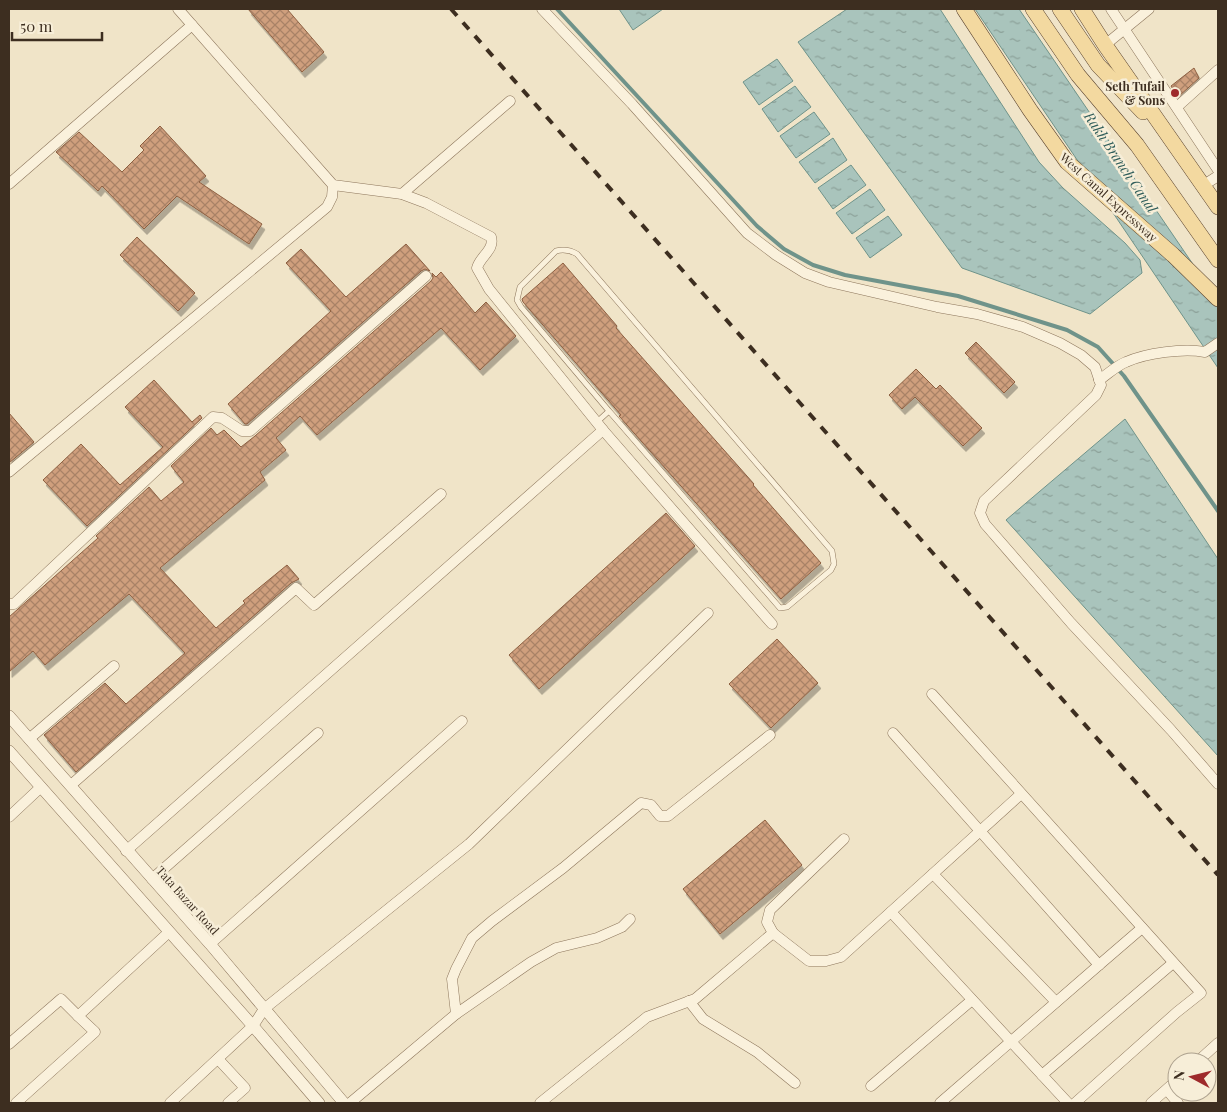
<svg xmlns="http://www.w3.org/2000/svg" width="1227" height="1112" font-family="'Playfair Display',serif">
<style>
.water{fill:url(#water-ripples);stroke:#6f938a}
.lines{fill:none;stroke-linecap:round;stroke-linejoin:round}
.stream{stroke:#6f938a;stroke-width:4}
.building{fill:url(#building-cross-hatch);stroke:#8d5f41;filter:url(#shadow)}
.service-casing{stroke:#8d765c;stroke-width:6}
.minor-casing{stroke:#8d765c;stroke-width:11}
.tertiary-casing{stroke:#8d765c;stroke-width:12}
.primary-casing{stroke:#5b4430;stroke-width:16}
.service{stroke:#faf1dc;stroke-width:5}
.minor{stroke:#faf1dc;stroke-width:10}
.tertiary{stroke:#faf1dc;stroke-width:11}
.primary{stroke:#f3d9a0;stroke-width:15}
.rail{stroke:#3d2e20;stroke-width:4;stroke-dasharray:9 9;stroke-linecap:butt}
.poi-dot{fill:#9e2a2b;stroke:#f7eed8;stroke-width:2}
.labels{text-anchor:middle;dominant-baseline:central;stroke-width:5;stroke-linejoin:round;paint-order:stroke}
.poi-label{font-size:12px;font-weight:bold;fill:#3d2e20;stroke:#f7eed8;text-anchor:end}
.street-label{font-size:12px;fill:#3d2e20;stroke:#f7eed8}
.water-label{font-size:14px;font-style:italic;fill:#2f5d5a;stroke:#f7eed8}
</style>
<defs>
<pattern id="water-ripples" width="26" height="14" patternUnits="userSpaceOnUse" patternTransform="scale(1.25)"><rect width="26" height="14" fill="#a9c4bc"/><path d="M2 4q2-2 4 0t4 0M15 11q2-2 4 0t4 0" fill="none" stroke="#8ba098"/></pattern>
<pattern id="building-cross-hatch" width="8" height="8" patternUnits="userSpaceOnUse" patternTransform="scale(1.25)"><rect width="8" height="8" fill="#cf9f7d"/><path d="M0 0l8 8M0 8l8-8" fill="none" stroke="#a98266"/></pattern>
<filter id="shadow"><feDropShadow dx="3" dy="5.5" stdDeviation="0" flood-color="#0004"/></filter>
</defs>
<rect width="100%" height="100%" fill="#f0e4c8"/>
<g class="water">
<polygon points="619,9 663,9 633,30"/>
<polygon points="847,9 940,9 1039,162 1063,188 1125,243 1140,260 1142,273 1090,314 962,268 798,42"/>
<polygon points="975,9 1019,9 1218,301 1218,368"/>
<polygon points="777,59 793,81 759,105 743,82"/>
<polygon points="795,86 811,107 778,132 762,109"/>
<polygon points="814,112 830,134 796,158 780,136"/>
<polygon points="833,138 847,160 815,183 799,162"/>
<polygon points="851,165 866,185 833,209 818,188"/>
<polygon points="870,189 885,210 852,234 836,213"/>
<polygon points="888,216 902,235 870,258 856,238"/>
<polygon points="1125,419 1218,559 1218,756 1006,520"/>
</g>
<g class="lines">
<polyline class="stream" points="557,9 757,226 784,249 813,265 845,275 958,296 1067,330 1098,347 1124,376 1218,511"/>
</g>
<g class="building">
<polygon points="248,9 287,9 324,52 302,72"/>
<polygon points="1194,68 1199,78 1178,97 1171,86"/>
<polygon points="160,126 206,176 199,182 262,224 249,244 177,196 144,229 102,186 98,191 56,152 79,132 122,172 144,150 140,146"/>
<polygon points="137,237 195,293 178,311 120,255"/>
<polygon points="406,244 430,271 425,269 421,271 247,424 245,424 228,404 331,311 286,263 301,249 346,297"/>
<polygon points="563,263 617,326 616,328 754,484 753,485 821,563 781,599 619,416 621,415 523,302 522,299"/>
<polygon points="441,272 475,313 486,302 516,336 480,370 441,328 317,435 300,416 276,438 286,450 260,472 265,480 160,568 216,628 245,603 243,601 287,565 299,579 291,583 76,772 44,735 105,683 126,704 185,653 129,594 45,665 33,651 9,672 9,617 98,538 96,536 149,487 161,501 184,482 171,466 211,428 217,435 224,430 241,447 255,436 431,281 433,278 432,273 436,277"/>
<polygon points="976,342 1015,382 1004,393 965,353"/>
<polygon points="916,369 936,389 940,385 982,428 963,446 915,397 902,409 889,395"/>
<polygon points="154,380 192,422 200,415 202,418 87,526 43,480 81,444 120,485 163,447 125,407"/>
<polygon points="9,413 34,442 9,463"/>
<polygon points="666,513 695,546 539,689 509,655"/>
<polygon points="777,639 818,683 771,728 729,684"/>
<polygon points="765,820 802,865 720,934 683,889"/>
</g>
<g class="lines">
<g class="service-casing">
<path id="service" d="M597,422L609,411L780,608L787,607L831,570L834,564L832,551L577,254C570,250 564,249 556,251L520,287L517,300L521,307L609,411"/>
</g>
<g class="minor-casing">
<g id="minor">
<path d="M178,9L333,185L402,194L426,203L491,237C495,250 480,256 477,268L489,289L603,430L772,624"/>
<polyline points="542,9 632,104 747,233 776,255 805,273 829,282 937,307 977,314 1023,327 1060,343 1081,355 1095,367 1101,385 1096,395 984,501 980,513 985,524 1071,623 1171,730 1218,784"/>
<polyline points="1111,9 1218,170"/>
<polyline points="1105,45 1149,9"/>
<polyline points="1177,107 1218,70"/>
<polyline points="9,184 192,25"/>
<polyline points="1204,185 1218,176"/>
<polyline points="402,194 510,101"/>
<path d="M1099,380C1108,374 1116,366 1126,362C1146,353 1183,348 1205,352L1218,343"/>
<polyline points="9,472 327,207 332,197 333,185"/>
<polyline points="9,604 14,604 213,417 222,418 242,431 250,431 426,276"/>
<polyline points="932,694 1201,993 1177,1012 1075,1103"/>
<polyline points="893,733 1099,965 940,1103"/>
<polyline points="29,739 114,666"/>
<polyline points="71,785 296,588 314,605 441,494"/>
<polyline points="9,817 41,787"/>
<polyline points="126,851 603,430"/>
<polyline points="933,874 1056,1002"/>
<polyline points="152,879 318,733"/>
<polyline points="891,912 1068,1103"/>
<polyline points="773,933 809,961 826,961 841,957 1021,794"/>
<polyline points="210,944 462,721"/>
<polyline points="1099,965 1142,928"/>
<polyline points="689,1001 703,1019 757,1052 795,1083"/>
<polyline points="456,1014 531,962 556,948 597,938 622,927 630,919"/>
<polyline points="9,1044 61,999 78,1016 169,932"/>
<polyline points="218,1059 245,1088 228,1103"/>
<polyline points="1197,1062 1218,1043"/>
<polyline points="1042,1075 1173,963"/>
<polyline points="871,1086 972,1000"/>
<polyline points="1167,1090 1178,1103"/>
<polyline points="16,1103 95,1032 78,1016"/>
<polyline points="170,1103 253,1026 264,1009 469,844 708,613"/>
<polyline points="350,1103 456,1014 452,979 456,969 472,938 492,921 563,868 641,803 651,805 660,816 668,816 770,735"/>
<polyline points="540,1103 647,1017 695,999 773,933 767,922 770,910 844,839"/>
<polyline points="1151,1103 1177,1080"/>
</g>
</g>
<g class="tertiary-casing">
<g id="tertiary">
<polyline points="9,716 210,944 344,1103"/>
<polyline points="9,751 253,1026 319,1103"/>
</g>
</g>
<g class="primary-casing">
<g id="primary">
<polyline points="964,9 1030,110 1067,162 1173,255 1218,299"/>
<polyline points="1033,9 1078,75 1137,145 1218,260"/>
<polyline points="1060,9 1098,65 1143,112"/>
<polyline points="1082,9 1105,45 1218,207"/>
</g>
</g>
<use href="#service" class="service"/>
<use href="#minor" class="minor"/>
<use href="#tertiary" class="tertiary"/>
<use href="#primary" class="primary"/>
<polyline class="rail" points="451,9 1218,875"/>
</g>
<circle class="poi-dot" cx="1175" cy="93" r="5"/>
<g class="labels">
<g class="poi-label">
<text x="1165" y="86">Seth Tufail<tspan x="1165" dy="14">&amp; Sons</tspan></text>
</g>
<g class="street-label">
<text transform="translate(1109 197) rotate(42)">West Canal Expressway</text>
<text transform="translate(188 900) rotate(48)">Tata Bazar Road</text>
</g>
<g class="water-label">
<text transform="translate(1121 162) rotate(56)">Rakh Branch Canal</text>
</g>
</g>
<rect width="1227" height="1112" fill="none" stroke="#3d2e20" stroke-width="20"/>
<g transform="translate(1192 1077) rotate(277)"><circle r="24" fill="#f7eed8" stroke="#ada18e"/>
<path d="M0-4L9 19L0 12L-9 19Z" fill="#9e2a2b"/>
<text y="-8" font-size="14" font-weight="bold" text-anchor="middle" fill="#3d2e20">N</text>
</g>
<path d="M12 32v8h90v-8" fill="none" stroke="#3d2e20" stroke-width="2.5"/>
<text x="20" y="32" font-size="15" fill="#3d2e20" stroke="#f7eed8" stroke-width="4" paint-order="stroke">50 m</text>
</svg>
